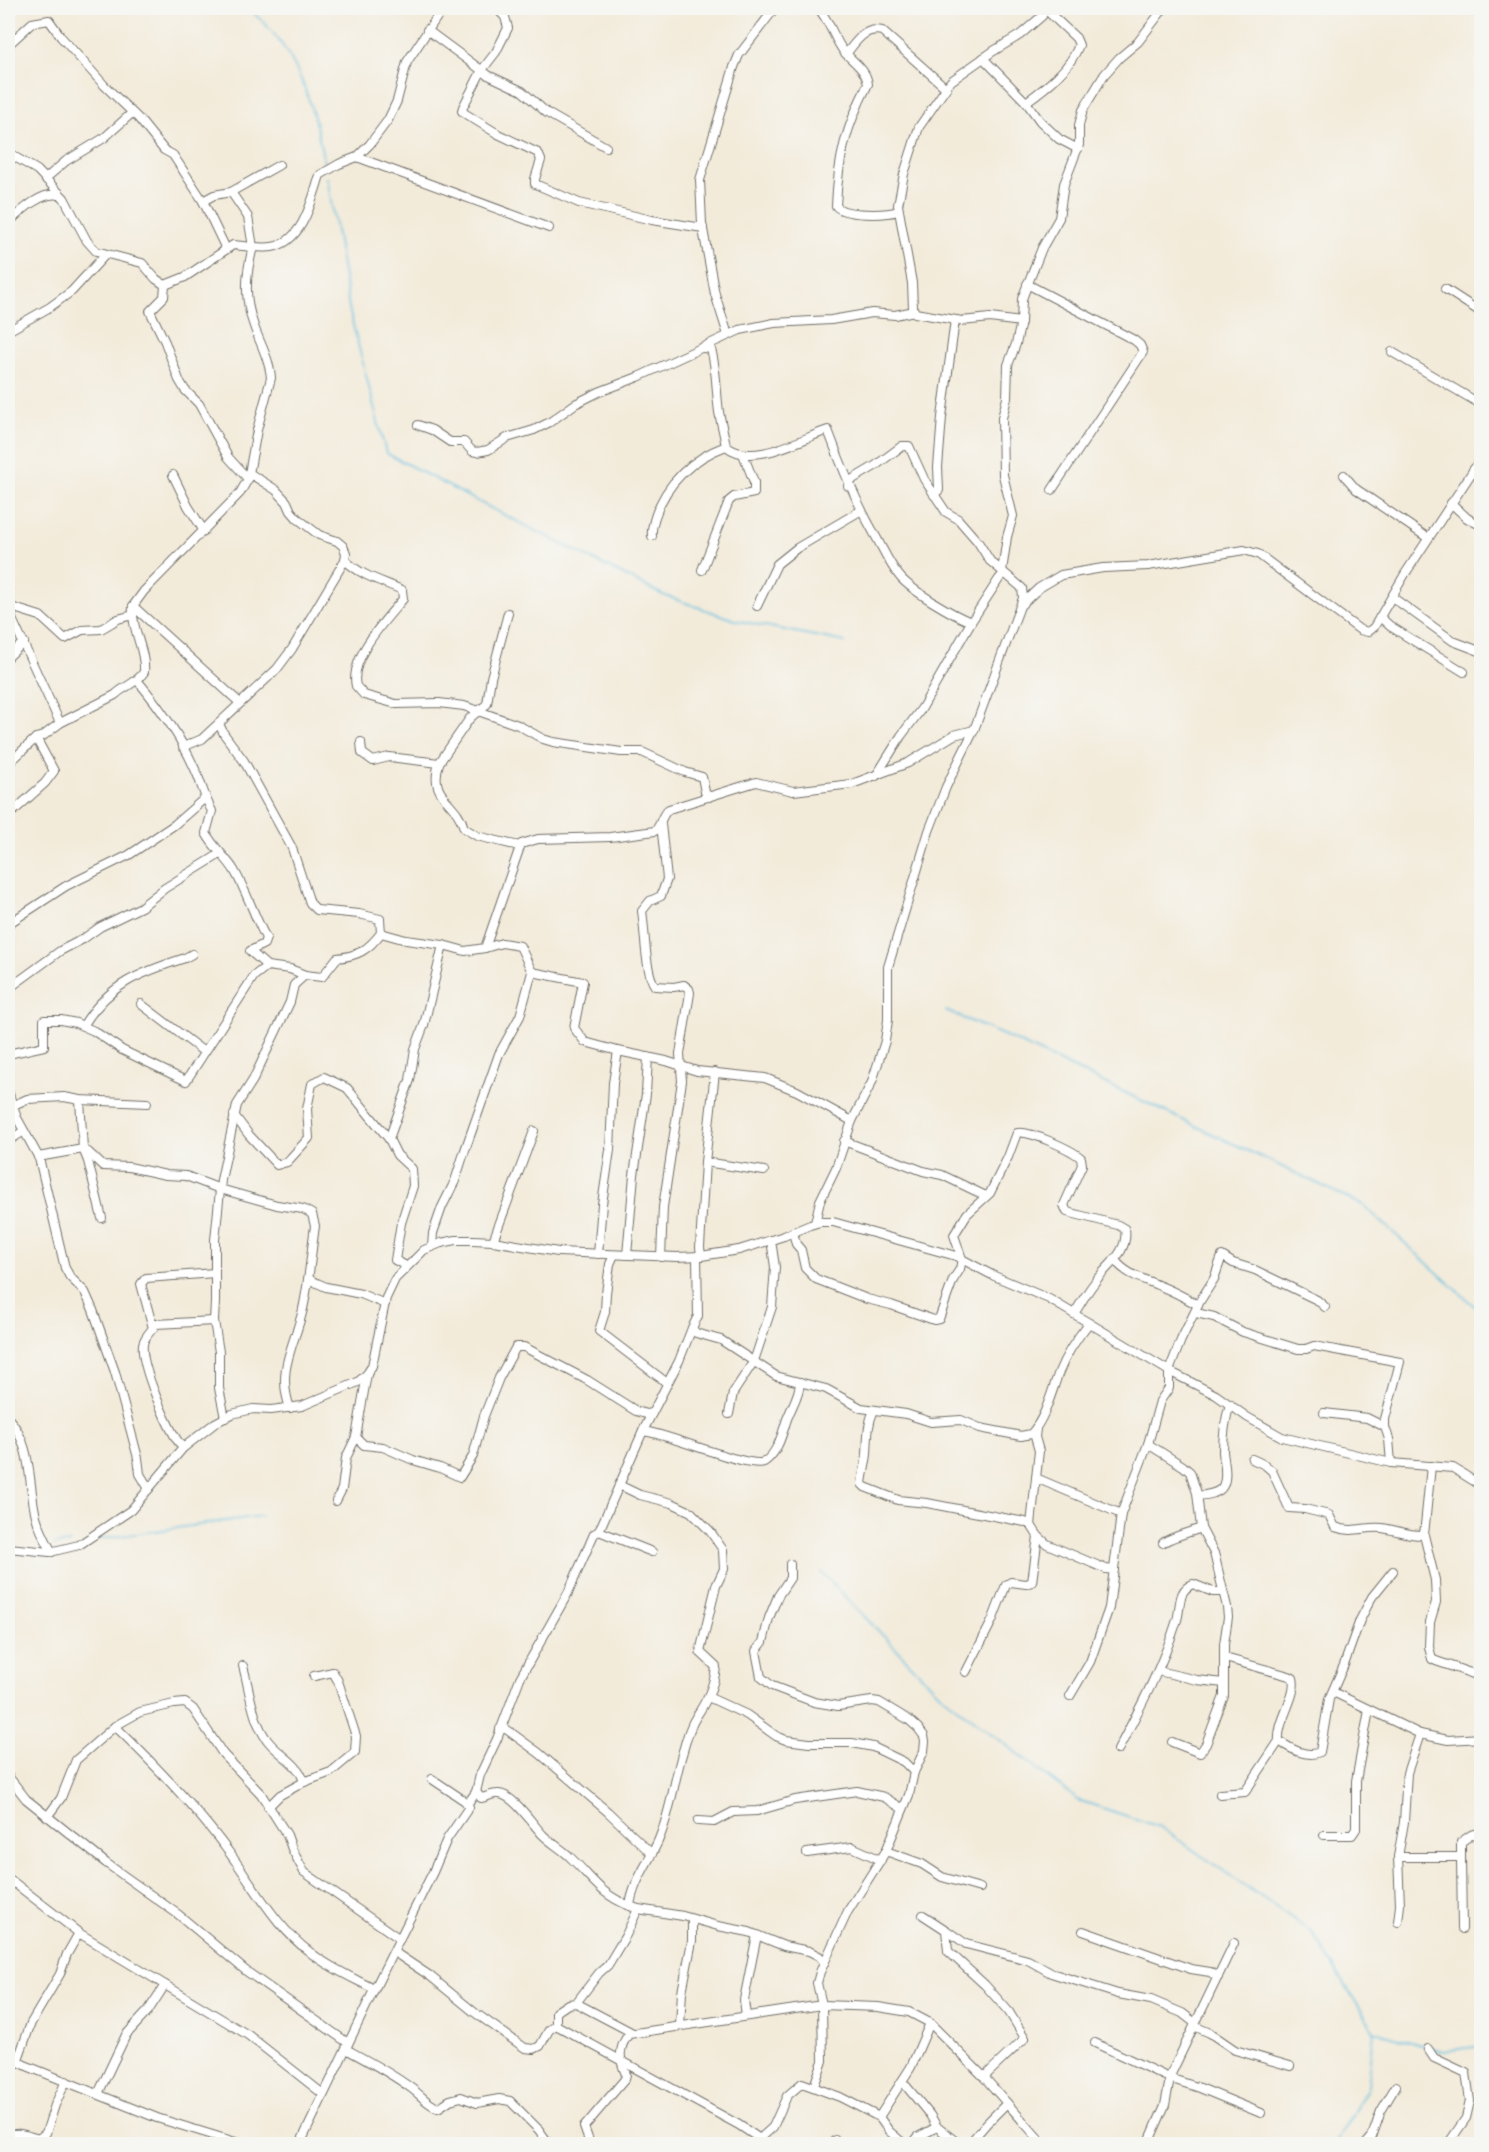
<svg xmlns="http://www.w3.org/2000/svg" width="1489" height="2152" font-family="'Gochi Hand',sans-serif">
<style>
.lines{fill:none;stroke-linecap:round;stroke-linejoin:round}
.stream{stroke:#62bde0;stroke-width:1.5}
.minor-casing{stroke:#716e68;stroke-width:10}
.minor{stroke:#fff;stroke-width:8}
</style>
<rect width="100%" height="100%" fill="#f6f6f2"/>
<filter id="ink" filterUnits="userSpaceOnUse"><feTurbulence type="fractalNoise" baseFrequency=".0167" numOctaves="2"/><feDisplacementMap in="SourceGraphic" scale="12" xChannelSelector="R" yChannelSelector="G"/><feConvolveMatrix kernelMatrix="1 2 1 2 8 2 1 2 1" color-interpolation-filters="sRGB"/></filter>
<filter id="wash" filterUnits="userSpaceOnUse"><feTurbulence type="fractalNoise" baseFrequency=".008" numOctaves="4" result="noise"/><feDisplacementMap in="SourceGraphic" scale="24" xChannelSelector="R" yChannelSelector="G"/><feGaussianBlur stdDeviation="1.35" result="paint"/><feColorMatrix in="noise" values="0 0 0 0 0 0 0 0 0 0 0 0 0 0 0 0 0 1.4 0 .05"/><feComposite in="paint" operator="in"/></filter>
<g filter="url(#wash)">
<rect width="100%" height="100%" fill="#f3ebda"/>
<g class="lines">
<g class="stream">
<path d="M247,8C298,46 315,109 325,169"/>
<polyline points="327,177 350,313 386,453 469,497 663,595 735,620 845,642"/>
<polyline points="946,1011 1003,1035 1363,1205 1482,1313"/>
<polyline points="92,1540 261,1516"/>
<polyline points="54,1545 70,1543"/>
<polyline points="821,1572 940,1694 1078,1800 1160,1827 1312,1932 1374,2031 1425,2046"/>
<polyline points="1433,2048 1442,2051 1482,2046"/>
<polyline points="1335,2144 1368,2087 1374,2032"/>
</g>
</g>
</g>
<g filter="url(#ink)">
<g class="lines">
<g class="minor-casing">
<g id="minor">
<polyline points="496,8 505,17 508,28 496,52 482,70 463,107 462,111 464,113 498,134 538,153 541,160 535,179 535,184 579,203 652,220 703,228"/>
<path d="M818,8C829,20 833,36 842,49C851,61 866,68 868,84C846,127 838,158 836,206C844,216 886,215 898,211"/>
<polyline points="427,30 488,75 522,91 547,113 606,147"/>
<polyline points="8,45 32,23 49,20 61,37 104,85 139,119 164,150 173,155 203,201 226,249"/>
<path d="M846,54C856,42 864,27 882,31L946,88"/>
<polyline points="983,58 1026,102 1040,121 1059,139 1078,149"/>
<path d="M1026,102C1047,87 1070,69 1079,45L1076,38L1044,8"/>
<polyline points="8,150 15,157 37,170 64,198 87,241 96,251 142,263 156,279 165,285 185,277 233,245 253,247 248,217 231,192 279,165"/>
<polyline points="357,157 549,228"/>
<polyline points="45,179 66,161 104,138 132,113"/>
<polyline points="203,201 214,195 231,192"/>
<path d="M8,223C20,212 41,191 59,195"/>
<polyline points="1027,284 1134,340 1140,345 1143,352 1052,490"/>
<polyline points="165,285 164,297 150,311 165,342 179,380 185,390 199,404 228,457 248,479"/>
<polyline points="1445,289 1482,313"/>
<polyline points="1021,322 1022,299 1025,291 1042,248 1059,218 1064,184 1079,145 1079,125 1083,110 1104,75 1119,58 1138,42 1164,8"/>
<polyline points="8,331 50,307 72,291 105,255"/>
<polyline points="728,335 715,294 702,224 700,180 734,67 739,55 775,8"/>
<path d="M703,348L711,349C717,370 716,391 719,412C721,423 724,434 726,446C752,468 800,439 828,430C842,468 855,500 875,535C883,549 890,566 901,578C914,592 953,615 971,622L999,579L1004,573"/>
<polyline points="1392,352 1482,405"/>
<polyline points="418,425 432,430 450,442 464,442 472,451 477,452 488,450 507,438 534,430 550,422 575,404 599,392 638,377 740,330 774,323 831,320 872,313 895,315 914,311"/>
<polyline points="1473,470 1482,478"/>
<path d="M249,473L276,490L287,502L291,511L297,518L319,535L337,541L343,546L346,553L345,560C361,576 382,581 402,590L403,599C386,619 349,658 356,686L364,695L396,704L439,703L464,706L518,725L543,739L553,742L621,752H642L685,772L702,777L705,792L709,797"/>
<polyline points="173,475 188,506 204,531"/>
<polyline points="1344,475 1356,489 1428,538"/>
<polyline points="848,486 853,479 875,466 902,446 909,446 924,479 946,512 958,519 978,542 990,561 1002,571"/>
<polyline points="934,495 939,490 938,467 942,417 955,320"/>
<polyline points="1451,503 1467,518 1482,526"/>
<path d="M652,536C651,529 653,524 655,517C666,483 693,458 726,446"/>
<polyline points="702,570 729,501 734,497 754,493 754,482 743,454"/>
<polyline points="8,588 12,619 60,723"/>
<polyline points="1392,597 1453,641 1482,652"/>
<polyline points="1022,604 1039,588 1061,575 1103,568 1148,566 1244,550 1258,554 1360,630 1368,632 1374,627 1405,574 1482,457"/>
<polyline points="133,606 240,703"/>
<polyline points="757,606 777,564 797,548 860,511"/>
<polyline points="11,607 40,616 65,639 82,630 101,629 118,619 133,615"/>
<polyline points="1380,617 1390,626 1464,672"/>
<polyline points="8,657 24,642"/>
<path d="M137,680C159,706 180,736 194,767C201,781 204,797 212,811L206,833C213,847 226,857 234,870C247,892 254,916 266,938L264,944L250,951L267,966"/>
<polyline points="219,724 224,734 244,761 292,848 310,903 317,910 359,914 380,919 381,933"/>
<polyline points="361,742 362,753 373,761 389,757 439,763 470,718 487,704 491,678 508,613"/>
<polyline points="183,747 202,739 277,669 292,649 345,560"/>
<path d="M439,763C428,799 457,800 464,828L477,836L519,846"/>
<path d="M8,764L36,738L43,736L60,723L115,695C124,686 136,684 144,672C146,650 131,630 133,606L144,591L240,493L248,479L257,430L271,378C270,361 261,345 255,329C244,300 245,277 253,247C259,247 266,248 272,247C303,242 312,200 320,175L339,164L357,157L370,144L388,120L397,101L407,62L443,8"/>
<polyline points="876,776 901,736 922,708 971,622"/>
<polyline points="8,816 45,783 54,771 36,738"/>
<polyline points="8,924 66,886 129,855 174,825 205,798"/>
<polyline points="532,972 583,982 574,1028 585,1042 618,1051"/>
<polyline points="8,989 60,951 83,939 100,927 141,907 165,888 220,854"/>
<polyline points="141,1004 204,1052"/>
<path d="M83,1026C109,984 139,973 185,958L192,954"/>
<polyline points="8,1054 44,1046 44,1020 61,1020 76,1023 94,1031 122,1050 186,1081 254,976 267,966 290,969 305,975"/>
<polyline points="8,1091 17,1118 39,1158 65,1268 70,1277 85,1292 93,1310 115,1372 138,1458 140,1474 149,1489"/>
<polyline points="80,1100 83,1149 88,1161 102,1218"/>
<polyline points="12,1106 27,1099 64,1097 80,1100 147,1103"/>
<polyline points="234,1115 249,1135 277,1165 287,1162 309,1138 307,1109 312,1084 324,1077 347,1088 389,1139"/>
<polyline points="8,1141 24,1131"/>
<polyline points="844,1141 923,1171 942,1175 986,1196"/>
<path d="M38,1157L83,1149L88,1152L103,1166L129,1167L166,1175L186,1176L220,1189L277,1205L303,1209L312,1214L315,1226C311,1253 309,1282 303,1309C295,1345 276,1369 290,1408"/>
<polyline points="705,1162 764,1171"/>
<polyline points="815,1223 820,1201 836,1168 852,1121 872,1082 885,1041 888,1020 888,967 929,831 946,787 974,730 1023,598 1022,588 1002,571 1007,537 1013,516 1003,475 1002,418 1007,398 1008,365 1016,344 1021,322 990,318 962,321 915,313 913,308 912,283 898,205 904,174 919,127 951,81 992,52 1020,35 1042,16 1044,8"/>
<path d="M793,1232L796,1244L801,1250L805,1268L816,1279L867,1299L891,1305L934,1320L939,1319L953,1280L960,1269L962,1259L954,1235L967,1214L990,1193L1008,1157L1017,1133C1028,1130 1071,1149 1081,1158L1082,1165L1064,1205L1067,1212L1118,1225L1125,1229C1129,1253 1106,1266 1095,1282C1087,1292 1081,1303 1074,1314"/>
<polyline points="493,1241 534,1131"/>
<polyline points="432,1247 433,1233 442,1207 455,1181 464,1153 499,1054 520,1016 532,972 520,946 502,943 485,948"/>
<polyline points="598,1254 602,1204 610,1150 613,1083 618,1051 666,1061 697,1071 765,1078 797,1091 852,1121"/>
<polyline points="614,1255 610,1264 606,1293 605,1312 599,1331 667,1383"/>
<polyline points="627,1255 634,1175 646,1094 648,1057"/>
<path d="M697,1256L698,1316L692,1328L696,1333L721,1340L776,1376L826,1389L861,1408L906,1414L931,1422L961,1420L980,1428L1021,1436L1031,1434C1046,1417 1051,1393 1059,1372C1066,1354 1077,1338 1089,1323"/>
<polyline points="701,1256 700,1247 705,1162 715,1072"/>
<path d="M661,1257L663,1207L682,1081L680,1054L690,993L689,989L684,985L674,987L655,986C645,973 645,929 642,911L650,901L661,896L667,879L661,824"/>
<path d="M1115,1260C1126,1275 1144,1279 1160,1286C1173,1291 1186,1298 1198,1305"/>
<path d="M406,1266L395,1260L401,1223L413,1186L412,1169L397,1155L389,1139L410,1080L415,1049L424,1025L443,945L465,951L485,948L521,844L538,839L610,837L655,831C662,824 661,814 669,809L756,782L793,791L852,784L908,763L954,735L974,730"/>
<polyline points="308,1279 326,1287 361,1294 385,1304"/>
<polyline points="1196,1313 1214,1317 1243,1332 1298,1349 1306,1349 1314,1346 1400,1362 1385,1419 1385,1427 1389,1439 1391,1463"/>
<polyline points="153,1328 141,1284 146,1278 215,1273"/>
<path d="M874,1410C867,1425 868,1439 867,1454C866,1464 863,1474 862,1484L865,1487L898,1500L927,1503L1025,1522L1031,1525L1038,1536L1047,1544L1106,1569L1114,1570"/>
<polyline points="1324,1413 1367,1418 1385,1427"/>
<polyline points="729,1414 733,1393 754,1361 772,1307 775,1267 771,1240"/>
<path d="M8,1418C32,1444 28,1479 35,1512C38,1527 45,1539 52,1552"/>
<path d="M225,1418L219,1388V1352L214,1321L215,1302V1240L221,1180L237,1105L253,1080L290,1002L294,985L305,975L322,977L337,958C358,956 368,950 381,933L406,940L443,945"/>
<polyline points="1036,1429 1035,1437 1039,1451 1036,1478"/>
<path d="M643,1431C666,1433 749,1469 764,1462C777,1454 782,1435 786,1422C790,1409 800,1395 800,1382"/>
<polyline points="356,1437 364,1445 383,1447 413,1460 440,1468 460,1477 473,1456 484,1416 499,1378 516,1347 524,1347 587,1380 636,1411 646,1414 652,1413"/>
<polyline points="1148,1444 1183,1466 1190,1472 1197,1493 1201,1528 1214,1553 1227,1607 1228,1617 1224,1644 1224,1696 1206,1744 1200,1753 1172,1742"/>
<path d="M183,1448C169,1432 140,1365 143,1344C144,1337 152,1330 156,1324L214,1321"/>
<path d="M1252,1459L1265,1465L1272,1471L1289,1508L1305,1509L1329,1515L1335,1527C1354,1534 1365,1526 1382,1528C1397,1530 1409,1536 1424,1535"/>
<polyline points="1431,1466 1424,1535 1435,1580 1436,1602 1430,1622 1429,1647 1432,1659 1436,1661 1482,1677"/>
<path d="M619,1485L640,1495L672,1503L691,1512L710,1531L723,1550L724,1569L716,1586L700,1652L716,1667C714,1687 707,1700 696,1717C690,1726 686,1740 683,1751C674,1780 671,1811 659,1839C650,1861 633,1881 630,1906L638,1909L683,1916L718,1926L749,1932L784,1946L809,1951L819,1956L824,1962"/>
<path d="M1198,1496C1206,1495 1219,1494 1223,1486C1228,1476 1224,1462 1223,1452C1223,1436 1225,1420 1230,1404"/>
<polyline points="336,1501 342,1489 346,1458 356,1437 367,1374"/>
<polyline points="1031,1525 1036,1478 1121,1514"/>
<path d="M1163,1543C1168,1538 1191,1532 1201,1528"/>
<polyline points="8,1548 50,1552 79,1545 131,1510 183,1448 215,1423 232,1414 253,1409 271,1410 302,1406 358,1382 367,1374 372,1366 386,1298 395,1279 424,1250 441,1243 456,1240 473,1240 493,1241 558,1252 677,1257 701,1256 739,1250 784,1236 810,1225 820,1222 833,1222 956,1256 992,1275 1049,1299 1169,1371 1216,1395 1247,1417 1282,1437 1391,1463 1453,1468 1482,1486"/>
<polyline points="652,1552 599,1531 643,1431 679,1361 692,1328"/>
<polyline points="790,1564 790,1578 778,1596 769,1618 763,1642 756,1651 761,1677 772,1686 814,1702 838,1706 872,1701 879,1702 909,1720 918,1728 924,1736 925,1741 924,1751 914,1772 909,1795 886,1851 848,1911 820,1972 817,1983 822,2005 823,2061 814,2086"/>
<path d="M243,1666C250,1691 252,1721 268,1741C280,1756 299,1763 304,1782"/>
<polyline points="1158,1671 1197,1680 1224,1683"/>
<polyline points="966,1672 992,1621 1006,1585 1011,1582 1026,1584 1032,1582 1038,1536"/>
<polyline points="1333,1692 1420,1734 1448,1740 1482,1738"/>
<polyline points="1070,1696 1090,1662 1109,1608 1121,1514 1148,1444 1160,1401 1169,1388 1169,1371 1181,1340 1200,1301 1214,1279 1222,1256 1233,1263 1255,1270 1317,1300 1325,1307"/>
<polyline points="708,1697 747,1715 776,1736 786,1740 809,1743 852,1743 873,1747 904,1762 914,1772"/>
<path d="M115,1726C154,1764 192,1803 225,1847C253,1883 273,1925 311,1953C330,1968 353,1978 374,1989"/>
<polyline points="500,1729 506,1729 539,1753 608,1812 652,1854"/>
<path d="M1279,1741C1291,1749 1306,1758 1320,1752L1329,1699L1344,1665L1360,1620L1372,1597L1393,1571"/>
<path d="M1118,1750C1140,1708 1163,1665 1177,1620C1181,1607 1177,1590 1193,1584L1213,1592H1223"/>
<polyline points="8,1776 26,1799 106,1863 179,1915 246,1971 348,2043"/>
<path d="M476,1792L481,1798C487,1797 494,1793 499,1794C514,1795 533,1825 543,1835C552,1844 564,1850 572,1859C593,1879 601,1895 630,1906"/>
<path d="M1220,1794L1245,1792L1279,1741C1277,1720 1298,1696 1293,1678L1289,1676L1225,1658"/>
<polyline points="468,1803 476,1792 480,1775 497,1739 520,1678 568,1593 594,1534 599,1531"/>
<polyline points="268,1807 280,1795 304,1782 331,1772 355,1752 356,1736 338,1681 333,1672 314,1676"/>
<polyline points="47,1817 61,1798 76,1760 115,1726 140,1712 174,1704 185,1703 193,1709 223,1754 261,1794 287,1835 292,1849 304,1872 400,1939"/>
<polyline points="698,1821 714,1822 733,1812 757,1811 795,1800 857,1791 884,1797 903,1809"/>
<polyline points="1324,1835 1352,1835 1356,1829 1356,1781 1369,1710"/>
<polyline points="886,1851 922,1864 942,1877 980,1888"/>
<polyline points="807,1853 852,1847 881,1860"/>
<polyline points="1398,1857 1404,1822 1407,1773 1420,1734"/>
<polyline points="1461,1857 1462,1929"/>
<polyline points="8,1878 79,1933 248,2035 323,2094"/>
<polyline points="923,1915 946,1930 948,1951 985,1985 1009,2012 1025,2038 984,2077"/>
<polyline points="1398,1922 1400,1905 1398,1857 1461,1857 1461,1842 1471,1835 1482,1832"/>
<polyline points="946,1930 966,1944 1028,1960 1051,1973 1118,1994 1151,2000 1182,2013 1195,2023"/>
<polyline points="1083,1931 1191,1969 1210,1972 1218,1977"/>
<polyline points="394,1952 430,1976 474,2012 525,2048 534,2049 540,2046 549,2030 556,2025"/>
<polyline points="576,2003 568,2004 556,2012 556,2025 739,2125 760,2139 765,2144"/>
<polyline points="746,2016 744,2000 757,1935"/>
<polyline points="680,2025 682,1992 692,1941 692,1919"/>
<polyline points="1194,2026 1210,2033 1235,2050 1290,2066"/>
<polyline points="631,2032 576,2003 599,1973 608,1965 626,1935 638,1909"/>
<polyline points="1095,2043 1169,2078 1200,2088 1261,2113"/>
<path d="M346,2049C368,2061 391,2073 411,2088C421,2095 427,2104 438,2108L450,2100L461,2097L477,2103L499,2099L510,2101L539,2130L549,2144"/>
<polyline points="1428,2049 1434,2058 1466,2073 1470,2101 1466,2118 1448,2144"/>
<polyline points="8,2057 27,2066 157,2118 242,2144"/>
<polyline points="17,2062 31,2023 60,1974 67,1954 79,1933"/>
<polyline points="902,2081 930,2115 937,2127 959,2144"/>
<polyline points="98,2094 126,2035 148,2011 165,1985"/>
<polyline points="879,2117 911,2067 930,2023"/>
<path d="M8,2138C15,2129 29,2137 39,2139"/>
<polyline points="32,2144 46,2133 55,2105 66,2081"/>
<polyline points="300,2144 373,1992 433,1872 447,1839 469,1807 465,1801 432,1779"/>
<path d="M590,2144L584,2127L625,2079L626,2074C619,2060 618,2047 629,2034L822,2005L878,2007L909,2012L930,2023L984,2077L1043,2144"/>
<polyline points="754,2144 773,2127 787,2096 802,2083 840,2097 879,2117 889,2131 904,2144"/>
<polyline points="832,2144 835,2140"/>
<polyline points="912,2144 918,2137 937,2127"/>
<polyline points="969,2144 987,2123 1007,2103"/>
<polyline points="1148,2144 1165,2105 1171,2074 1234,1943"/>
<polyline points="1366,2144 1372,2137 1381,2111 1396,2086"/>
</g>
</g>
<use href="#minor" class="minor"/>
</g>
</g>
<rect width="1489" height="2152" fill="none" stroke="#f6f6f2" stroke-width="30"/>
</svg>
